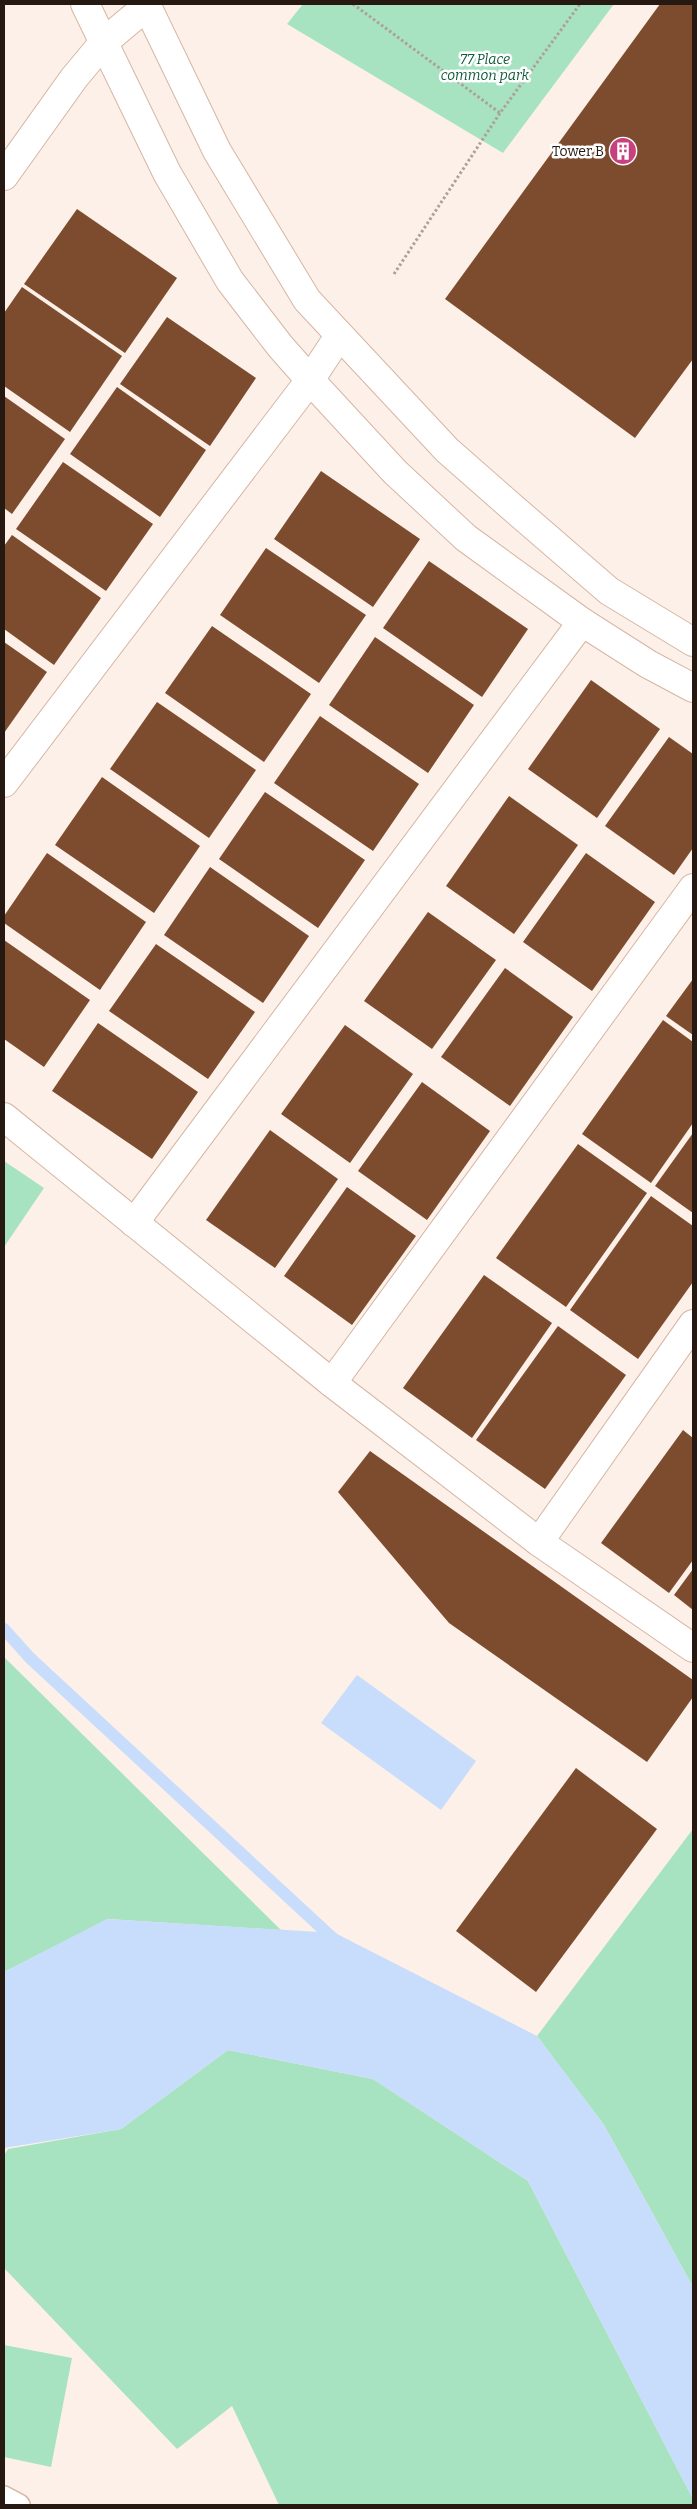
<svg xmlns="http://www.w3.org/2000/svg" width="697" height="2509" font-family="Bitter,serif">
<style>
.green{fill:#a7e3c1}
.water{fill:#c8dcfb}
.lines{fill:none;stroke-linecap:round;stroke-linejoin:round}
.stream{stroke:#c8dcfb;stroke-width:12}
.building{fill:#7d4c2e}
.lane-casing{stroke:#d6b6a3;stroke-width:24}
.street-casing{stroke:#d6b6a3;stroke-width:30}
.path{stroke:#ada099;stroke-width:3;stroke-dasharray:2.5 2.5;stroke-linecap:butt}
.lane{stroke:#fff;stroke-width:21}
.street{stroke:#fff;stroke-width:28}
.labels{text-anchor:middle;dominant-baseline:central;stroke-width:5;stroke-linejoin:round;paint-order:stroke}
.park-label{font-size:14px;font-style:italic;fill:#115a3a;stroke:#fff}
.poi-label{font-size:14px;fill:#251912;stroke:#fff;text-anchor:end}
</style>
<rect width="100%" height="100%" fill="#fdf0e8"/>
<g class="green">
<polygon points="303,4 614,4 503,153 287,24"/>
<polygon points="4,1161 44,1188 4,1247"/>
<polygon points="4,1657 281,1930 108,1919 4,1972"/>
<polygon points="693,1829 693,2287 604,2125 537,2036"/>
<polygon points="228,2050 373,2079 528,2181 693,2499 693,2505 279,2505 232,2406 177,2449 4,2268 4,2155 8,2149 121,2129"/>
<polygon points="4,2345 72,2358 51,2467 4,2457"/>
</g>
<g class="water">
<polygon points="357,1675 476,1761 441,1810 321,1723"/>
<polygon points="107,1919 335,1933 537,2036 604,2125 693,2287 693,2499 528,2181 373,2079 228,2050 121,2129 4,2148 4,1972"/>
</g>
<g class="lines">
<polyline class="stream" points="4,1629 30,1658 339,1944"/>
</g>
<g class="building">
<polygon points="660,4 693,4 693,359 635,438 445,299"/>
<polygon points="77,209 177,278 125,353 24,284"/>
<polygon points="22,287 122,356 70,432 4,386 4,313"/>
<polygon points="167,317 256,378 210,446 120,384"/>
<polygon points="117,387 206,450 160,517 70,454"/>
<polygon points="4,396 65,439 12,514 4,508"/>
<polygon points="63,462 153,524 106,591 16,529"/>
<polygon points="321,471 420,539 373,607 274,539"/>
<polygon points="12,535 101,598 54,665 4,629 4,546"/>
<polygon points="266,548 366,615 319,683 220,615"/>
<polygon points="429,561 528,629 482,697 383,628"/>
<polygon points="212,626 311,694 264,762 165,693"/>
<polygon points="375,637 474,705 428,773 329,705"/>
<polygon points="4,642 47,672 4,733"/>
<polygon points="591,680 660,729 597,818 528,769"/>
<polygon points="157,702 256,770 209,838 110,769"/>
<polygon points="320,716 419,784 373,851 274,783"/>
<polygon points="669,737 693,754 693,848 674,875 605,826"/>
<polygon points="102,777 200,846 154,913 55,845"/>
<polygon points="265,792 365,860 318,928 219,859"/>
<polygon points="509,796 578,845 514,934 446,886"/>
<polygon points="47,853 146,922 100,990 4,923 4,916"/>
<polygon points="586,853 655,902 592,991 523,942"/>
<polygon points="210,867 309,936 263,1003 164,935"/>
<polygon points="428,912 496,960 432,1049 364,1001"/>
<polygon points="4,940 90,1000 44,1067 4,1039"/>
<polygon points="156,944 255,1012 208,1079 109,1011"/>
<polygon points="505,968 573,1017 510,1106 441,1057"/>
<polygon points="693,979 693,1035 666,1016"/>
<polygon points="663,1020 693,1042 693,1123 651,1183 582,1134"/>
<polygon points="98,1023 198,1092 152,1159 52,1091"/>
<polygon points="345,1025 413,1074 350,1163 281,1114"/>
<polygon points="422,1082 490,1131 427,1220 358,1171"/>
<polygon points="270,1130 338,1179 275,1268 206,1220"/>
<polygon points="693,1133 693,1213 655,1186"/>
<polygon points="578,1144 647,1193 566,1307 496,1258"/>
<polygon points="347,1187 416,1236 352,1325 284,1276"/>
<polygon points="651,1196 693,1226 693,1282 638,1359 570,1310"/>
<polygon points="484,1275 552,1323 472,1438 403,1388"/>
<polygon points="558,1326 626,1375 545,1489 476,1440"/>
<polygon points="683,1430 693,1438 693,1560 669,1593 601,1543"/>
<polygon points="370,1451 693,1680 693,1697 647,1762 449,1623 338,1492"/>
<polygon points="693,1569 693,1610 674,1595"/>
<polygon points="576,1768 657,1829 536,1992 456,1931"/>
</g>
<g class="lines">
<g class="lane-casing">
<polyline id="lane" points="4,2497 19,2505"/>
</g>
<g class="street-casing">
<g id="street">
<polyline points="85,4 167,173 230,281 280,346 310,380 395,472 466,538 582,622 648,664 693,688"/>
<polyline points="146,4 217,151 307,300 447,450 513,508 609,591 693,642"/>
<polyline points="4,176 74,78 104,42 147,6"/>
<polyline points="4,783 310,380 339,336"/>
<polyline points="4,1117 332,1383 539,1542 693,1648"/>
<polyline points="134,1223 582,622"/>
<polyline points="332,1383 693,888"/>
<polyline points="539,1542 693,1324"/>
</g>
</g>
<g class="path">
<polyline points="353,4 500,113 580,4"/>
<polyline points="394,274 500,113"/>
</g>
<use href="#lane" class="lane"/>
<use href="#street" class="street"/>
</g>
<defs>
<g id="building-disc" transform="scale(1.4375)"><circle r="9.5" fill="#c8417f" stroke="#fff"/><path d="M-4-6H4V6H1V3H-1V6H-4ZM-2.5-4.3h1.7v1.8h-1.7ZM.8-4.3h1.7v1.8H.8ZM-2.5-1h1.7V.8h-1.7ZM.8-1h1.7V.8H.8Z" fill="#fff"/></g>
</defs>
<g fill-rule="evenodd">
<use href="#building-disc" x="623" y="151"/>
</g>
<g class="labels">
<g class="park-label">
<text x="485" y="59">77 Place<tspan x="485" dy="16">common park</tspan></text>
</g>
<g class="poi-label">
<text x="604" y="151">Tower B</text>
</g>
</g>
<rect width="697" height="2509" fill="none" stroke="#251912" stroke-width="10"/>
</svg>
